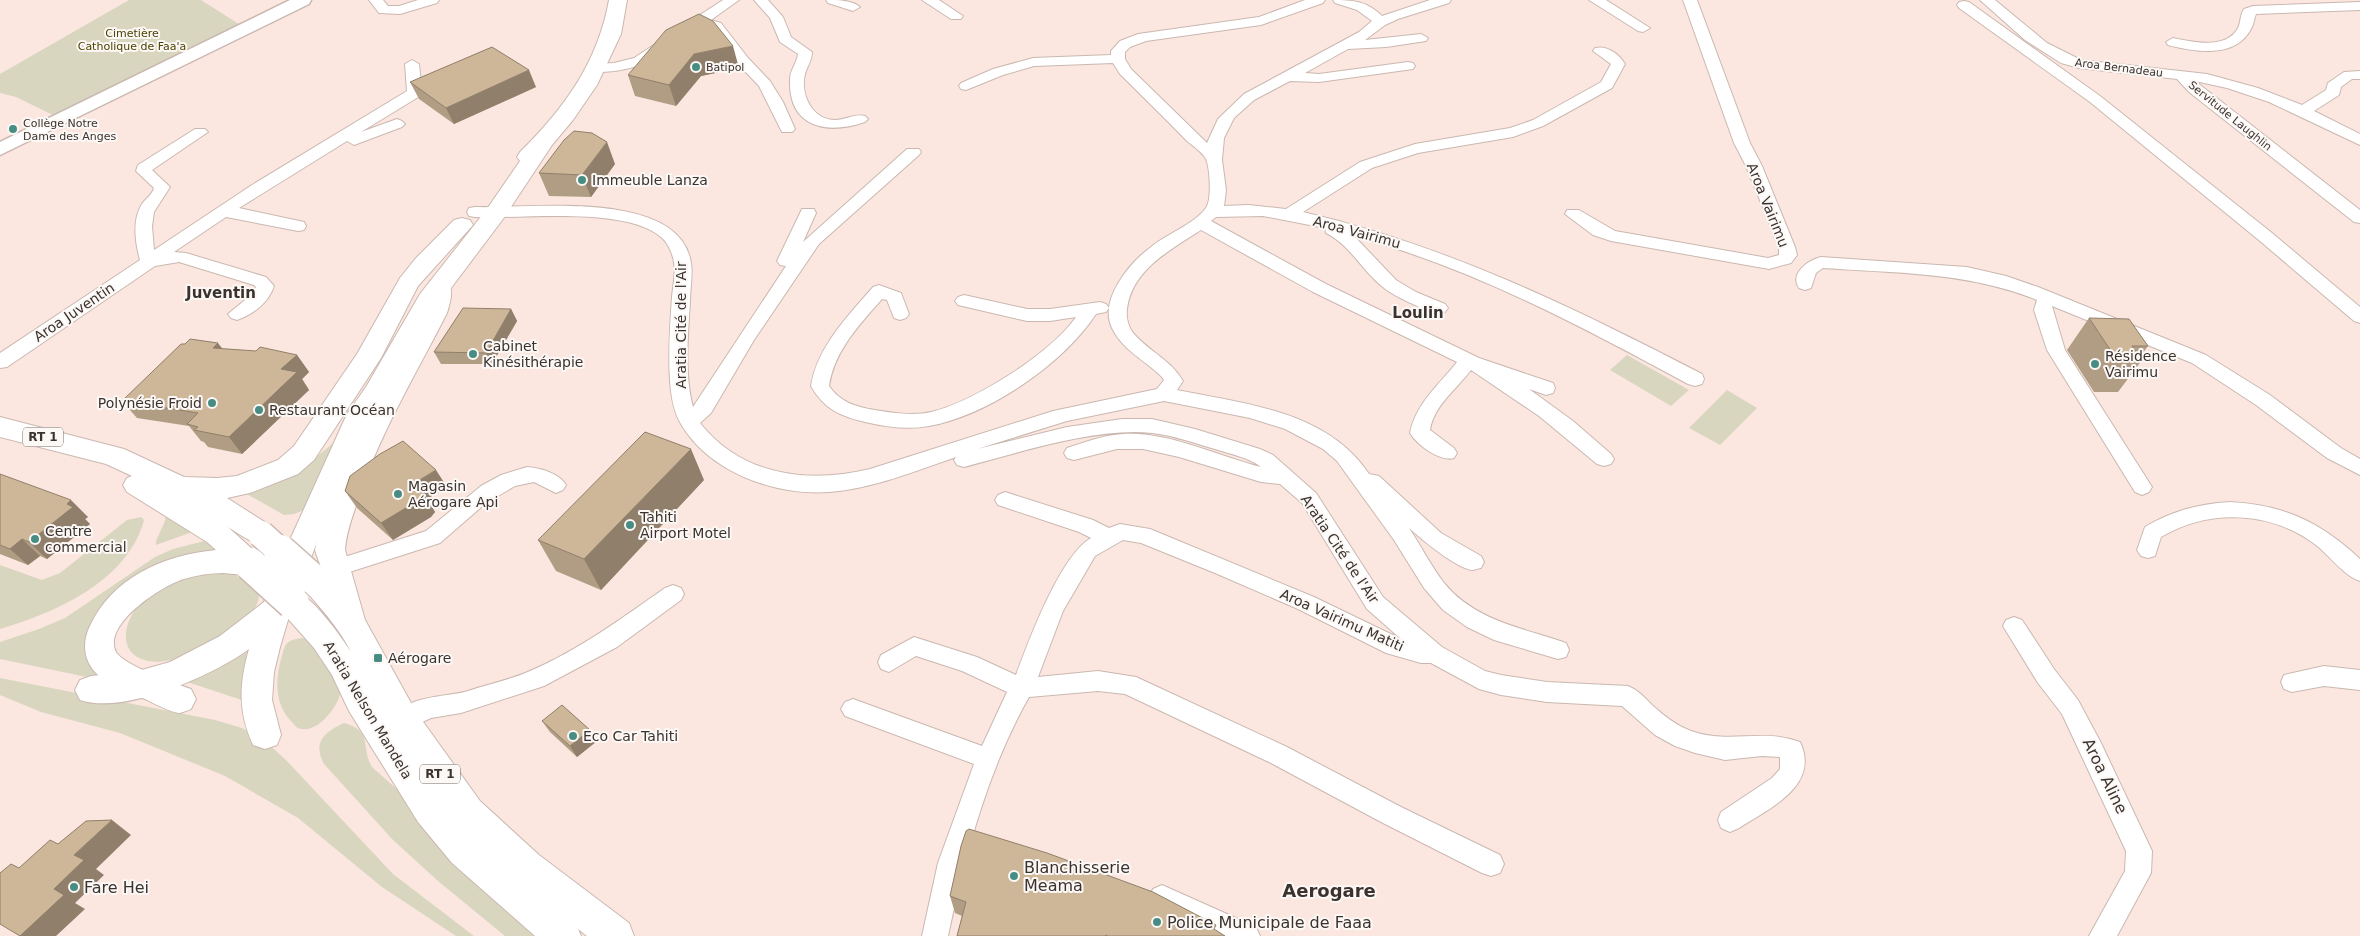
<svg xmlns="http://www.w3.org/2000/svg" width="2360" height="936" font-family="'DejaVu Sans',sans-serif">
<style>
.green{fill:#d9d6c0}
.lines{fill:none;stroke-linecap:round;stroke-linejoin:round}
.minor-casing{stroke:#cab8b0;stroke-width:2}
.tertiary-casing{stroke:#cab8b0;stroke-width:3}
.secondary-casing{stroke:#cab8b0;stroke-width:2}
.primary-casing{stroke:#cab8b0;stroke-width:2}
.minor{fill:#fff;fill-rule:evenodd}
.tertiary{fill:#fff;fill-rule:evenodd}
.secondary{fill:#fff;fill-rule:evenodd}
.primary{fill:#fff;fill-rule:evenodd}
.primary-bridge-far1-casing{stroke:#cab8b0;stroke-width:29;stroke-linecap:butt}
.primary-bridge-casing{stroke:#cab8b0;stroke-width:35;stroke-linecap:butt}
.primary-bridge-far1{stroke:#fff;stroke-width:26}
.primary-bridge{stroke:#fff;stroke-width:32}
.wall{fill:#b19d84}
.shaded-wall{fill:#907f6b}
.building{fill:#ceb699;stroke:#907f6b}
.poi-dot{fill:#488d83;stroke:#fcf8f6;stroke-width:2}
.labels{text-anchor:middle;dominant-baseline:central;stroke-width:4;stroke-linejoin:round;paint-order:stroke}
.far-park-label{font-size:11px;fill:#4b4201;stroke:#fcf8f6}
.far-poi-label{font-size:11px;fill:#3a322f;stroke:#fcf8f6;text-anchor:start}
.far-street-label{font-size:11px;fill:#3a322f;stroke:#fcf8f6}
.shield{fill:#fcf8f6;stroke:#746d6b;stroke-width:1}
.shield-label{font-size:12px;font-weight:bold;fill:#3a322f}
.poi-label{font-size:14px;fill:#3a322f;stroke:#fcf8f6;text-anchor:start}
.street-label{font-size:14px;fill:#3a322f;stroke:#fcf8f6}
.neighbourhood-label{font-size:15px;font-weight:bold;fill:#3a322f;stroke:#fcf8f6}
.near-street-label{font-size:16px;fill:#3a322f;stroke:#fcf8f6}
.near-poi-label{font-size:16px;fill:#3a322f;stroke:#fcf8f6;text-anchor:start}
.near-neighbourhood-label{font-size:18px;font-weight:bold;fill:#3a322f;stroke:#fcf8f6}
</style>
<rect width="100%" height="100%" fill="#fbe7df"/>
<g class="green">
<polygon points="129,0 201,0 242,26 57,117 16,97 0,93 0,74"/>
<polygon points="1627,355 1689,390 1671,406 1610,370"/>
<polygon points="1727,390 1757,408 1720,445 1689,428"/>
<path d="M338,438L309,508L294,514L284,515L245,493C279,478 312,465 338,438Z"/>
<polygon points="168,501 206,527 156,545 156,541 165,521"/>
<path d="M141,517L144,520C128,581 55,613 0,629V565L42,580L60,573L127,520Z"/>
<polygon points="224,536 231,549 124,595 101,680 0,659 0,642 39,629 65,618 155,557 173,549"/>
<path d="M231,571L259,595C259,611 238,626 226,633C208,643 191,655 171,660C131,669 113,642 136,608C144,596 171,579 185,574C199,570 217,572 231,571Z"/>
<polygon points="265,629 248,702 184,681"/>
<path d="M302,638L305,639C314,650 341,675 341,688C341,704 319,732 302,729C298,729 295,726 293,723C276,707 275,685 280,663C285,647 283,640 302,638Z"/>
<polygon points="0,678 215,720 242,728 263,739 286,760 393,874 474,936 456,936 382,887 298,818 225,776 120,733 41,712 0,695"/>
<path d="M344,723C374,731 360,747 372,767L561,936H505L438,881L393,840L324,764C312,742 325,732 344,723Z"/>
</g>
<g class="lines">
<g class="minor-casing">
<g id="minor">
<polygon points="369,0 383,0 388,6 399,6 418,0 439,0 437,3 400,14 379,13"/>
<path d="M723,0H739L711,20L721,23L748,58L770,81L783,102L795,129L792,132H782L759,86L738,64L711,29L702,26C683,38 665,53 645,63C636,68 596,77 589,68L596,64L614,63L634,58Z"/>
<path d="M754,0H768L783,17L791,37L812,52C812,61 807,66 805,74C800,94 812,120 835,120C846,120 855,113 865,116L868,119L865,122C827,135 788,128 790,79C790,70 797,63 798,54L780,42L770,18Z"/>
<path d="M826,0C838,0 852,0 860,7L853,11L828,3Z"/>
<polygon points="922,0 939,0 963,16 961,19 951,19"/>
<path d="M1305,0H1325L1323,3L1261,25L1146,41L1130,47L1125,52V59L1131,69L1207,143L1218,119L1244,94L1359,32L1372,21L1357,10L1335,3L1333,0C1353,0 1367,1 1382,16L1430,0H1451L1449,3L1398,19L1385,25L1365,40L1421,34L1428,38L1426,41L1386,47L1348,49L1305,73L1319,74L1408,62L1413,63L1415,66L1413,69L1319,82L1290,81L1254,100L1234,118L1224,138L1222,160L1226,190L1224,206L1248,205L1286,209L1360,162L1415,144L1510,128L1533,120L1601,82L1611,64L1593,51L1595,48C1607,45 1619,54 1625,64L1612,88L1543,126L1513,137L1418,153L1372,168L1303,212C1445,245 1573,307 1702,374L1704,379L1702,384L1695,386L1688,384C1581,326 1472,268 1354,236L1396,280L1416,292L1445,304L1448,308L1445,312C1436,315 1428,310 1419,307C1404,300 1388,293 1376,281C1359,265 1348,244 1326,233L1325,228L1263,216L1216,217L1211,221L1326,284L1479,358L1553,383L1555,388L1553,393L1546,395L1529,389L1573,421L1611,454L1614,459L1611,464L1604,466L1597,464L1539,416L1471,370C1456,390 1434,405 1430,430L1454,448L1457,453L1454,458C1440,462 1417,445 1410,433C1416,403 1439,385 1457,362L1313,292L1201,230C1172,249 1132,269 1127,309C1126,317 1128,327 1134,334C1150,352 1171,360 1183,381L1177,390C1246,404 1327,411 1369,474L1379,476L1441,533L1481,556L1484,562L1481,568C1480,568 1473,570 1473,570C1458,570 1420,538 1409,528C1421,546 1431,566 1444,583C1475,621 1523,628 1566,643L1569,650L1566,657L1558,659L1494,640L1467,627L1443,610L1424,588L1394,540L1337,461L1323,449L1285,429L1250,418L1164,401L1067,421L977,449L1067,427L1122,419H1152L1195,429L1260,449L1273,455L1316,493L1383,597L1442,647L1485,671L1501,675L1547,682L1628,686C1638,690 1644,697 1652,705C1664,716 1678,727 1694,732C1733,744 1762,728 1800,742C1821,786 1768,809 1739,828L1730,832L1721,828L1718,820L1721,812L1772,778L1780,769V757L1762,756L1725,760L1695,753L1675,746L1655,735L1622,706L1547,702L1501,695L1479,689L1431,663H1421L1386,653L1298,609L1215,573L1141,543L1123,540L1095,556L1063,611L1038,677L1098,671L1136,677L1287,747L1401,807L1500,855L1504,864L1500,873L1491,876L1482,873L1383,823L1271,763L1125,694L1098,691L1029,697C988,769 965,855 948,936H922L938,863L974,764L845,716L841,709L845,702L853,699L982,746L1007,692L962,671L916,656L889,672L881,669L878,662L881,655L914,637L977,657L1016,675C1029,640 1060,556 1091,538L1079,532L998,505L995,500L998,495L1005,492L1093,520L1109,528L1120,524L1150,529L1314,597L1401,639L1367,609L1302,503L1280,484L1261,482L1179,457L1143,449H1117L1074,460L1067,458L1064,453L1067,448C1085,442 1104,435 1123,434C1167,431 1218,456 1261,467C1248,457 1230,454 1215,449C1194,443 1172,435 1152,433C1096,427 1018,453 964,467L957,465L954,460L956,457C915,471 872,489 829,492C775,496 709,472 681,424C673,411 671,395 670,380C668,353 670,325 672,297C673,286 676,274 674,263C673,254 668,243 661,237C625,206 522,219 475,217L469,216L467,212L469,208L475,207C529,209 680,188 691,263C693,274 690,289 690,301C688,336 684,373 693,407L786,266L780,265L777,261L802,209H814L816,213L803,242L907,149H919L921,152L919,155L819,244L754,340L711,413L700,423C742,476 808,484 870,469L1053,411L1157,389L1164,380L1162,377C1146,361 1124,351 1113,330C1097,302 1129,263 1151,247C1168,233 1193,225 1206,208C1212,200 1210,168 1206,159C1203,153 1193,146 1187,141C1165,118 1142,96 1120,74L1113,63L1034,66L1003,75L966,90L961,89L959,86L961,83L993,69L1033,58L1111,55V51L1120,41L1138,34L1259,17Z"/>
<polygon points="1589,0 1606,0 1650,28 1643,32 1638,31"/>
<polygon points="1683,0 1697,0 1750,143 1762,166 1795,247 1797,255 1791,263 1769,269 1611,241 1593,235 1565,214 1567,210 1579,210 1615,231 1768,258 1779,255 1779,247 1746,166 1734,143"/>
<polygon points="1980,0 1995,0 2047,43 2081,60 2207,74 2258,88 2302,105 2326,90 2328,83 2344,72 2360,71 2360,79 2352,79 2341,87 2339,95 2314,111 2360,134 2360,145 2269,102 2227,88 2195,81 2360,210 2360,223 2354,222 2189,92 2177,79 2079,68 2061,63 2025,40"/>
<polygon points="1964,1 1969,2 2100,96 2272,233 2360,307 2360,323 2354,321 2260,241 2090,102 1959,8 1957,5 1959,2"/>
<path d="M2360,2V10L2256,14C2254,19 2254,24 2251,29C2235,59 2195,52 2168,45L2166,42L2173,38C2193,42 2226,50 2238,28C2241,22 2240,15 2244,9L2253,6Z"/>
<path d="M412,60L419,64L422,93L420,96L361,132L397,119L402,121L405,124L402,127L354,145L347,141L239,208L304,222L306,226L304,230L298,231L226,217L174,252L186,253L266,277L274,286C269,302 253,315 237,320L231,318L228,314L251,295L256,287L254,285L179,262L155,266L7,367L0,368V353L140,260C135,242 132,220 142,204C146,198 152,195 154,188L136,171L138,165L195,129H205L208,132L152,170L170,187L154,212L152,226L154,250L252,185L407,91L405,64Z"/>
<path d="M1821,257L1967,267L2006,276L2038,287L2206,355L2270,395L2341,448L2360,459V475L2327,458L2256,405L2192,363L2052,306L2065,350L2152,487L2149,492L2142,495L2135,492L2047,350L2034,310L2037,300C1969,272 1895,273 1823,268L1816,273L1811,288L1805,290L1799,288C1789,273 1809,260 1821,257Z"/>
<path d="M879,285L901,293L909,314L906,318L900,320L894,318L887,300L882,299C860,324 834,351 829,386C840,402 856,407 875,410C893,413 913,416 931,412C974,402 1051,353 1076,317L1050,321H1027L958,305L955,301L958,297L964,295L1027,309H1050L1100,302L1106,304L1109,308L1106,312L1096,314C1063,364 989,415 929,426C908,430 886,427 865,422C840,416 824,409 811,386C817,347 848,316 873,287Z"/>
<path d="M527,467C540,468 559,473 566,485L563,490L556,493L534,482L515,486L486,503L440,543L337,576L329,574L326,568L329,562L426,531L481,486L501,475Z"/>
<path d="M2230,502C2285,505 2320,522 2360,559V581C2343,575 2330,556 2316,545C2271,511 2209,508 2161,537L2155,556L2148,558L2141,556L2137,550L2145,527C2172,511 2198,504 2230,502Z"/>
<path d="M673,585L681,588L684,594L681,600L617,647L544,686L461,713L431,718L405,730L397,727L393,720C405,694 445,698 468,691C488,684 510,680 530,671C579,650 622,618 665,588Z"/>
<polygon points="2014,617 2022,620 2054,669 2078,700 2101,743 2152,851 2151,873 2117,936 2089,936 2125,871 2126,851 2062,714 2038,683 2003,626 2006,620"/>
<polygon points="2324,666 2360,670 2360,690 2324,686 2292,692 2284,689 2281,682 2284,675"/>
<polygon points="1162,885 1256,927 1260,936 1217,936 1153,907 1149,898 1153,889"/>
</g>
</g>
<g class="tertiary-casing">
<polygon id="tertiary" points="290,0 311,0 309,4 0,155 0,142"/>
</g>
<g class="secondary-casing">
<path id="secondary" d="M609,0H627L621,34L597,85L573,120L552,145L503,219L439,304L368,424L317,542L291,610L280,647L274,672L272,700L281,735L277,745L265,749L253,745C238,712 239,684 249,649C212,676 124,715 80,700L75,690L80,680L91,676L138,671L170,662L220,636L264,602L289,542L347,414L366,387L420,294L487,209L520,161L517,157L520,152C564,109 598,62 609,0Z"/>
</g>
<g class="primary-casing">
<g id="primary">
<path d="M462,218L470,220L473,225L418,286L381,358L314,460L298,474L250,493L227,498L271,526L275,534L271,542C254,547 243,536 228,527L260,556L265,564L260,572C247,577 236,574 223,573C210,573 197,575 184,579C163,585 102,624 116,652C123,665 176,684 191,689L196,699L191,709C188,710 184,712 180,713C172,713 153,703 145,699C129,693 110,686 97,674C84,662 82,644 89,628C111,578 163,555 216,550L207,542L127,492L123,485L127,478L132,476L106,464L0,437V417L124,449L184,477L217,478L237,476L278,460L294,446L357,354L400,278L416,258L454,220Z"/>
<path d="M439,279L448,281C454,292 450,302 447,313C415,376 377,438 356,506C351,520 346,535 345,550L365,620L416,712L480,801L539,855L629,923L634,936H587L578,929L581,936H535L452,863L418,822L349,711L332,675L314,648L282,612L278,603L282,594C285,593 290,591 293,591C310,592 342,638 351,652C341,632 326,614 311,597C304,590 298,585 293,576L298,568L308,564L322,571L315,550L317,540L334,486L357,436L423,313C426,303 425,290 430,281Z"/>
</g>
</g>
<use href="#minor" class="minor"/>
<use href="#tertiary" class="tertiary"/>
<use href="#secondary" class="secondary"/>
<use href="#primary" class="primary"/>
<g class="primary-bridge-far1-casing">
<polyline id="primary-bridge-far1" points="261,534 282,553"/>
</g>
<g class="primary-bridge-casing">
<g id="primary-bridge">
<polyline points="280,551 308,576"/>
<polyline points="250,564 293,603"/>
</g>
</g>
<use href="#primary-bridge-far1" class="primary-bridge-far1"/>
<use href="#primary-bridge" class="primary-bridge"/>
</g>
<g class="wall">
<polygon points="739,68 701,76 676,106 635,96 628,75"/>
<polygon points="410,82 536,87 454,124 419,99"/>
<polygon points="615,164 591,197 549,196 539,173"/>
<polygon points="511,309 517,321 492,364 441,364 434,352"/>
<polygon points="2089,318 2148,346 2140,357 2142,360 2118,392 2094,392 2067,350"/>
<polygon points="223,349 297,355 309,372 302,379 309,390 242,454 208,447 204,442 201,441 189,426 137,418 122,401"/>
<polygon points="0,474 88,517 85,519 90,524 47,559 40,556 28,565 0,554"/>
<polygon points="704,480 601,590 556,571 538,540"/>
<polygon points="447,487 427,499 435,512 431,517 393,540 357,508 345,491"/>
<polygon points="542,721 590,730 597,741 577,757 550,732"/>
<polygon points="950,896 1216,931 1225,936 957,936 962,916 955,913"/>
</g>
<g class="shaded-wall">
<polygon points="733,46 739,68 701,76 676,106 669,85 694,54"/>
<polygon points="529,70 536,87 454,124 446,108"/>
<polygon points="607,142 615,164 591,197 582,175"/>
<polygon points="511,309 517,321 492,364 486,353"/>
<polygon points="218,343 231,360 213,348"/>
<polygon points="297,355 309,372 302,379 309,390 242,454 229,437 281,369"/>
<polygon points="691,449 704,480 601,590 584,559"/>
<polygon points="436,470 447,487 427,499 435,512 431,517 393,540 381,523 413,484"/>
<polygon points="71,500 88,517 85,519 90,524 47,559 29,542"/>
<polygon points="22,539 40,556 28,565 10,549"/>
<polygon points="590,730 597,741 577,757 570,746"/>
<polygon points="112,820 131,835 96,869 104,875 75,903 85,909 56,936 20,936 54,889 74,855"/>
</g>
<g class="building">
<polygon points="699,14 713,21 733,46 694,54 669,85 628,75 666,30"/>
<polygon points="492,47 529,70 446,108 410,82"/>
<polygon points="574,131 592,133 607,142 582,175 539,173 564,140"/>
<polygon points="463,308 511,309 486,353 434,352"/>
<polygon points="2089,318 2129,319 2148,346 2132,346 2142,360 2117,360"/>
<polygon points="190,339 218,343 213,348 256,351 260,347 297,355 281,369 297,372 229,437 194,430 198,427 187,424 198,413 122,401 181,344 185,344"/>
<polygon points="645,432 691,449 584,559 538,540"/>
<polygon points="403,441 436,470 413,484 424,495 419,500 381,523 345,491 350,476 380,454"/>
<polygon points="0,474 71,500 67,504 73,507 29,542 22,539 10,549 0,545"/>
<polygon points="562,705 590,730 570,746 542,721"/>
<polygon points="112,820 74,855 84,860 54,889 64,895 20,936 0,924 0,873 11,864 19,868 50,840 58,844 86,821"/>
<polygon points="969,829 1047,853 1153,892 1216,925 1214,929 1225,936 1108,936 1106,935 1105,936 957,936 966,902 950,896 961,846 966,831"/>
</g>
<g class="poi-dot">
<circle cx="696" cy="67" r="5"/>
<circle cx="13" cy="129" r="5"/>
<circle cx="582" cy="180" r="5"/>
<circle cx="473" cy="354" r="5"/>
<circle cx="2095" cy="364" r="5"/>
<circle cx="212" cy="403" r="5"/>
<circle cx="259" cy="410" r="5"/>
<circle cx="398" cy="494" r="5"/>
<circle cx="630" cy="525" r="5"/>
<circle cx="35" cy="539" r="5"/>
<rect x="373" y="653" width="10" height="10" rx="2.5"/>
<circle cx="573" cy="736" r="5"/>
<circle cx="1014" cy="876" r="5"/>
<circle cx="74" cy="887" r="5"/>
<circle cx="1157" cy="922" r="5"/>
</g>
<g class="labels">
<g class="far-park-label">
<text x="132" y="33">Cimetière<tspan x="132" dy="13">Catholique de Faa'a</tspan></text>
</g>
<g class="far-poi-label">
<text x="706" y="67">Batipol</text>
<text x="23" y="123">Collège Notre<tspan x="23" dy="13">Dame des Anges</tspan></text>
</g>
<g class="far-street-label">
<text transform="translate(2119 68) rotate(7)">Aroa Bernadeau</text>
<text transform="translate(2230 116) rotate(39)">Servitude Laughlin</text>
</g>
<g class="shield">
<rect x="23" y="427.5" width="40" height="19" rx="4"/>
<rect x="420" y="764.5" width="40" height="19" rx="4"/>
</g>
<g class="shield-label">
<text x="43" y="437">RT 1</text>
<text x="440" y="774">RT 1</text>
</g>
<g class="poi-label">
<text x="592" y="180">Immeuble Lanza</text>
<text x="483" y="346">Cabinet<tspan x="483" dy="16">Kinésithérapie</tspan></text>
<text x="2105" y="356">Résidence<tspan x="2105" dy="16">Vairimu</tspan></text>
<text x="202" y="403" text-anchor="end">Polynésie Froid</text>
<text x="269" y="410">Restaurant Océan</text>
<text x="408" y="486">Magasin<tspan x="408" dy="16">Aérogare Api</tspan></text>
<text x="640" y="517">Tahiti<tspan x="640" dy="16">Airport Motel</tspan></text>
<text x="45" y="531">Centre<tspan x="45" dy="16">commercial</tspan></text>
<text x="388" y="658">Aérogare</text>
<text x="583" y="736">Eco Car Tahiti</text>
</g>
<g class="street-label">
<text transform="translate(1768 205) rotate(68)">Aroa Vairimu</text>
<text transform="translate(1357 232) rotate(15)">Aroa Vairimu</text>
<text transform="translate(74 312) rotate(-34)">Aroa Juventin</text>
<text transform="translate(681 325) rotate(-90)">Aratia Cité de l'Air</text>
<text transform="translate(1340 549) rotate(56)">Aratia Cité de l'Air</text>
<text transform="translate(1342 620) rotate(24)">Aroa Vairimu Matiti</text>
<text transform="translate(368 710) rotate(59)">Aratia Nelson Mandela</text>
</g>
<g class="neighbourhood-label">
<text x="221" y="293">Juventin</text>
<text x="1418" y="313">Loulin</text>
</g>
<g class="near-street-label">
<text transform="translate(2105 776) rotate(64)">Aroa Aline</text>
</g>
<g class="near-poi-label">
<text x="1024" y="867">Blanchisserie<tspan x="1024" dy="18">Meama</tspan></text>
<text x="84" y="887">Fare Hei</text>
<text x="1167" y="922">Police Municipale de Faaa</text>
</g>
<g class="near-neighbourhood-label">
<text x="1329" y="890">Aerogare</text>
</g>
</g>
</svg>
